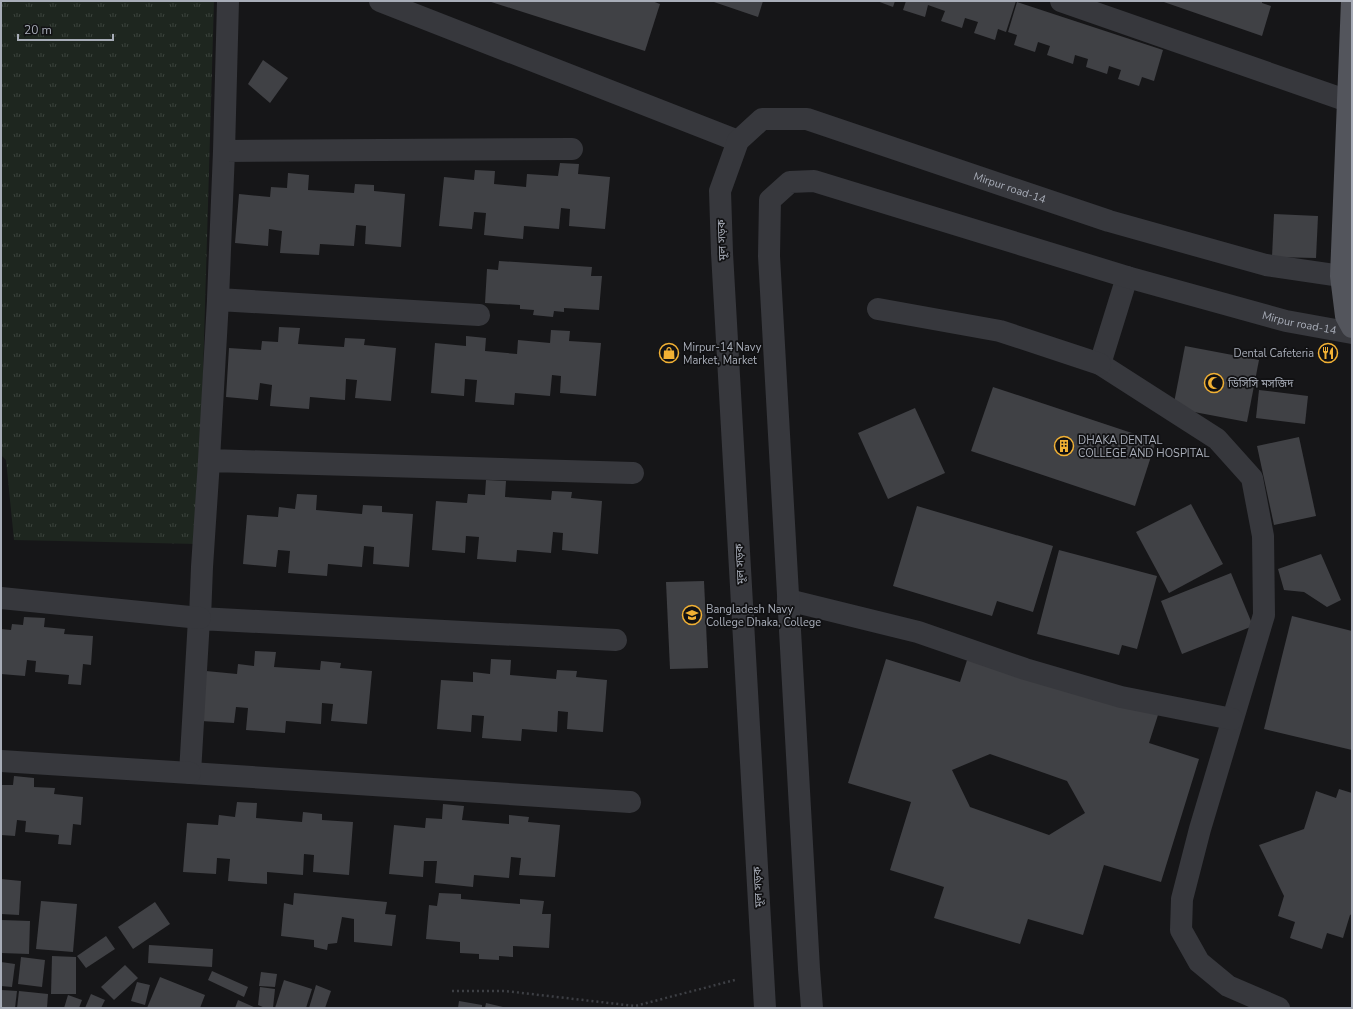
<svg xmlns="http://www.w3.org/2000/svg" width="1353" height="1009" font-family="'Nunito Sans','Noto Sans Bengali',sans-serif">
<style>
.grass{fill:url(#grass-tufts)}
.building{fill:#404145;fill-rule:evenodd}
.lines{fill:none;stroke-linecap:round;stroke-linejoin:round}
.path{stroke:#3d3f44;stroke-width:2.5;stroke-dasharray:2 3;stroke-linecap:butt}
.minor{stroke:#37383d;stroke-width:22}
.major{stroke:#53555c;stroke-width:22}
.labels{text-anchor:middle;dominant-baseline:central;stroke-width:3.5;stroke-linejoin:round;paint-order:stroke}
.street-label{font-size:11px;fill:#a8adb8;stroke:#111113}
.poi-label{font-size:11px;fill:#a8adb8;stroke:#111113;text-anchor:start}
</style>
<defs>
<pattern id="grass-tufts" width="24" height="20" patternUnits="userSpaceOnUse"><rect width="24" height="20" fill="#1e261f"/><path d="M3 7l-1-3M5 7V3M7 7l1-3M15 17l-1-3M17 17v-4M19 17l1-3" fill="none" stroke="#3c433d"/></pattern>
</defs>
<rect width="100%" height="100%" fill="#161618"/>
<polygon class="grass" points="1,1 214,1 198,544 14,540 6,460 1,455"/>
<g class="building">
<polygon points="488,1 652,1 660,4 645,51"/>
<polygon points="711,1 763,1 758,17"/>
<polygon points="877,1 895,1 893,7"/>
<polygon points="906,1 1016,1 1006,32 998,29 995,40 974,33 978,22 965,18 962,28 941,21 945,11 928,5 925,17 903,10"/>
<polygon points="1161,1 1262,1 1262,3 1271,6 1262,36"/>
<polygon points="1017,2 1163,50 1154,81 1142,77 1139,86 1118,79 1121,70 1109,66 1107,74 1086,67 1088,59 1075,55 1073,64 1047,55 1050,46 1038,42 1035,52 1014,45 1017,35 1008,32"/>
<polygon points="263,60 288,78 270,103 248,84"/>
<polygon points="560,163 579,164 578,174 610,177 605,229 569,226 570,209 561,208 559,229 524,226 523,239 484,235 486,213 474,212 472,229 439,226 444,177 474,180 475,170 495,171 494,184 526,187 527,174 558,176"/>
<polygon points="288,173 309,175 308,190 354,193 355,184 374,185 374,191 405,194 401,247 365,244 366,226 356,225 354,246 320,244 319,255 280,253 282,231 269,229 268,246 235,243 239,194 270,197 271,187 287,188"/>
<polygon points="1274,214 1318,216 1316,258 1272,257"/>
<polygon points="499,261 592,267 591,276 602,276 599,310 564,308 564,312 554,311 553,317 533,315 534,310 520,309 520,305 485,303 487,269 498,270"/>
<polygon points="279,327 300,328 298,344 344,347 345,338 365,339 364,345 396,348 391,401 355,398 357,380 346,379 345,400 310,397 309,409 270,406 272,385 260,383 258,400 226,397 229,348 261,350 262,341 278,342"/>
<polygon points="551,330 570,331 569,341 601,343 596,396 560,393 561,376 552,375 550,396 515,393 514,405 475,402 477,380 465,379 464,396 431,393 435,343 466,346 466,336 486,338 485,351 517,354 518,340 550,343"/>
<polygon points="1185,346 1259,360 1247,422 1173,408"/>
<polygon points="993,387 1156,441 1135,506 971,451"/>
<polygon points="1259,390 1308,396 1305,424 1256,418"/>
<polygon points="915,408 945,473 888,499 858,433"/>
<polygon points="1299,437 1316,516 1274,525 1257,446"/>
<polygon points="486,480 506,481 505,497 551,500 552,491 572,492 571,498 602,501 598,554 562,550 563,533 553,532 551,553 517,550 516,562 477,559 479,537 466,536 465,553 432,550 436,501 467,503 468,494 485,495"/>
<polygon points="297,494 317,495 316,510 362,514 363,505 382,506 382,512 413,514 409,567 373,564 374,547 364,546 362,567 328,564 327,576 288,573 290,551 278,550 276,567 243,564 247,515 278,517 279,507 295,509"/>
<polygon points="1191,504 1223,564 1169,593 1136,532"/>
<polygon points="917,506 1053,546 1033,612 997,601 992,616 893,586"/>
<polygon points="1059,550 1157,576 1137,649 1122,645 1119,655 1037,634"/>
<polygon points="1321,554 1341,600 1327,607 1304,592 1284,590 1278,569"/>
<polygon points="1231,573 1253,626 1182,654 1161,601"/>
<polygon points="704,581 708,668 670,669 666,582"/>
<polygon points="1292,616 1352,631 1352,750 1264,729"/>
<polygon points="24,617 45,618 44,627 65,629 64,634 93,636 91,665 83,664 81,685 68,684 69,675 35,672 36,661 27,660 25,676 1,674 1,629 11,630 12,624 23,625"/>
<polygon points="255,651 276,652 274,667 320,670 321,661 341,663 340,668 372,671 367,724 331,721 333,704 322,703 321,724 286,721 285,733 246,730 248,708 236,707 234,723 201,721 206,671 237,674 238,664 254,666"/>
<path d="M968,657L1158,715L1149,743L1199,759L1161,882L1104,865L1083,935L1028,919L1020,944L934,918L944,887L890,870L911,802L848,783L886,659L960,682ZM990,754L1067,781L1085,813L1049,835L970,807L952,770Z"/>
<polygon points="491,659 511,660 510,675 556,679 557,670 577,671 576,677 607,680 603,732 567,729 568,712 558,711 557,732 522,729 521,741 482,738 484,716 472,715 471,732 437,729 441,680 473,682 473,672 490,674"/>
<polygon points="14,776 34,778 34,787 55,788 54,794 83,797 81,825 73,824 71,845 58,844 59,835 25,832 26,821 17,820 15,836 1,835 1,785 13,785"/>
<polygon points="1339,789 1352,793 1352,914 1350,915 1343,938 1327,933 1322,949 1290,938 1295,922 1278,916 1284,896 1259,845 1304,829 1316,791 1336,798"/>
<polygon points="237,802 257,803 256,818 302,822 303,812 322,814 322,820 353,822 349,875 313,872 314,855 304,854 303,875 267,872 267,884 228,881 230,859 217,858 216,874 183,872 187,823 218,825 219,815 235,817"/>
<polygon points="443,804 464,806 462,820 509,824 509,815 529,817 528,822 560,825 555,877 519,875 521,858 511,857 509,878 474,875 473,887 435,883 437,861 424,861 423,877 389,874 394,825 425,828 426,818 442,819"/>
<polygon points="1,879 21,881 19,915 1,914"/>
<polygon points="294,893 387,902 385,914 396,915 392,946 354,942 354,919 342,917 337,943 328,944 327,950 314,947 314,940 281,936 284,903 293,905"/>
<polygon points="439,893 461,894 461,899 520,904 520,899 544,901 542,914 551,914 549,948 513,946 513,957 499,956 499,960 479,959 479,954 460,953 460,942 426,939 429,905 437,906"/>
<polygon points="41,901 77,904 73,952 36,949"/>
<polygon points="155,902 170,924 133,949 118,927"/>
<polygon points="1,920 30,921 29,954 1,953"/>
<polygon points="106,936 115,949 86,968 77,956"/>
<polygon points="149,945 213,949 212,967 148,963"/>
<polygon points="52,956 76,957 76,994 51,994"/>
<polygon points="21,957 45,960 42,987 18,984"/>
<polygon points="1,962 15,964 12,987 1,986"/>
<polygon points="125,965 138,978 114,1000 101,987"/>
<polygon points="212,971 248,987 244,997 208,980"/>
<polygon points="261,972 277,974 275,987 259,986"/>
<polygon points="160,977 205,995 200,1008 147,1008"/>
<polygon points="284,980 312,989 306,1008 275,1008"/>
<polygon points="137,982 150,985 145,1005 131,1001"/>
<polygon points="316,985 331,991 325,1008 309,1008"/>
<polygon points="260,987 275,989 273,1008 265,1008 258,1005"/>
<polygon points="1,990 17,991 15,1008 1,1008"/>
<polygon points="19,991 48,994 47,1008 17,1008"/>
<polygon points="91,994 105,1000 101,1008 85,1008"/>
<polygon points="68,995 82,1000 79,1008 64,1008"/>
<polygon points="238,1000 256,1008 235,1008"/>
<polygon points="459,1001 482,1005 482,1008 458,1008"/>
<polygon points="486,1003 503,1007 503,1008 485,1008"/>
</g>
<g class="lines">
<polyline class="path" points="452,991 505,991 635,1006 735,980"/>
<g class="minor">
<polyline points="228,1 224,151 572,149 224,151 218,299 479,315 218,300 209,460 633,473 209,461 202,567 200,618 616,640 199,619 190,773 630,802"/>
<polyline points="380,1 738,141"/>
<polyline points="1061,1 1348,101"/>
<polyline points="1127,277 1100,364 1217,439 1252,478 1263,536 1264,615 1200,829 1182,899 1181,930 1199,962 1228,986 1279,1008"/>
<polyline points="878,309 1000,331 1100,364"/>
<polyline points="1,598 200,618"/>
<polyline points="788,600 918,632 1025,669 1121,697 1232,719"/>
<polyline points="1,761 190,773"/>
<path id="s1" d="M765,1008L722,253L720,191L738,141L762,119H807L1109,221L1266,265L1341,276"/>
<path id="s2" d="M812,1008L809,969L769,256L770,200L790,182L814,181L1127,277L1286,321L1352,333"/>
</g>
<polyline class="major" points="1352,1 1341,276 1346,316 1352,327"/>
</g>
<defs>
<g id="shop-ring" transform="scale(1)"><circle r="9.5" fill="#111113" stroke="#f2b134" stroke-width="1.5"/><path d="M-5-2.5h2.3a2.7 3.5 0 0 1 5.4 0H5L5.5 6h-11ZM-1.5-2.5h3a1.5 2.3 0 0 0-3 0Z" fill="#f2b134"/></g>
<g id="restaurant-ring" transform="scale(1)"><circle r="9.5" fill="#111113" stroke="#f2b134" stroke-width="1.5"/><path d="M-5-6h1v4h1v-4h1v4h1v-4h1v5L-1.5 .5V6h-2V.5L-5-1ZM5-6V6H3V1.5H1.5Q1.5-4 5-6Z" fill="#f2b134"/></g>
<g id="mosque-ring" transform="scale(1)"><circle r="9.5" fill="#111113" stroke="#f2b134" stroke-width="1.5"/><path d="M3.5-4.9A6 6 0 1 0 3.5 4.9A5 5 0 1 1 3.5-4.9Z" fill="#f2b134"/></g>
<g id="building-ring" transform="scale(1)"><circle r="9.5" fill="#111113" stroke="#f2b134" stroke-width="1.5"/><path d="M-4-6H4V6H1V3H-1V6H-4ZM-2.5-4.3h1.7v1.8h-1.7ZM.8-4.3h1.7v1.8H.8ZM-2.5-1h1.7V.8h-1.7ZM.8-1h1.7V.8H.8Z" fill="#f2b134"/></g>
<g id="university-ring" transform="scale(1)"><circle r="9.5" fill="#111113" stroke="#f2b134" stroke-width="1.5"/><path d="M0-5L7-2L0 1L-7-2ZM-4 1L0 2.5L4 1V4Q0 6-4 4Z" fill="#f2b134"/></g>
</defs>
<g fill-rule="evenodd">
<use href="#shop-ring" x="669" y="353"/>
<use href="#restaurant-ring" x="1328" y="353"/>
<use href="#mosque-ring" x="1214" y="383"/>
<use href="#building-ring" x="1064" y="446"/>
<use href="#university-ring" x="692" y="615"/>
</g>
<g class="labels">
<g class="street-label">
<text stroke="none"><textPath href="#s1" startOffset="1163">Mirpur road-14</textPath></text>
<text transform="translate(722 240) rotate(-92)">মূল সড়ক</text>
<text stroke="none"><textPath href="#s2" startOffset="1366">Mirpur road-14</textPath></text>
<text transform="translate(740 564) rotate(-93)">মূল সড়ক</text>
<text transform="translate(758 887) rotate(-93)">মূল সড়ক</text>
</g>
<g class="poi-label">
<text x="683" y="347">Mirpur-14 Navy<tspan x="683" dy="13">Market, Market</tspan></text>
<text x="1314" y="353" text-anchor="end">Dental Cafeteria</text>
<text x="1228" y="383">ডিসিসি মসজিদ</text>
<text x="1078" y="440">DHAKA DENTAL<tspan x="1078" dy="13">COLLEGE AND HOSPITAL</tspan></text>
<text x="706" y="609">Bangladesh Navy<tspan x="706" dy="13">College Dhaka, College</tspan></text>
</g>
</g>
<rect width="1353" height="1009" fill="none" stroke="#a8adb8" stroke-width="4"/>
<path d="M18 34v6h95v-6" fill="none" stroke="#a8adb8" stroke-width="2"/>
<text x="24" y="34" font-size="12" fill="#a8adb8" stroke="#111113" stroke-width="3" paint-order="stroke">20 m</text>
</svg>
